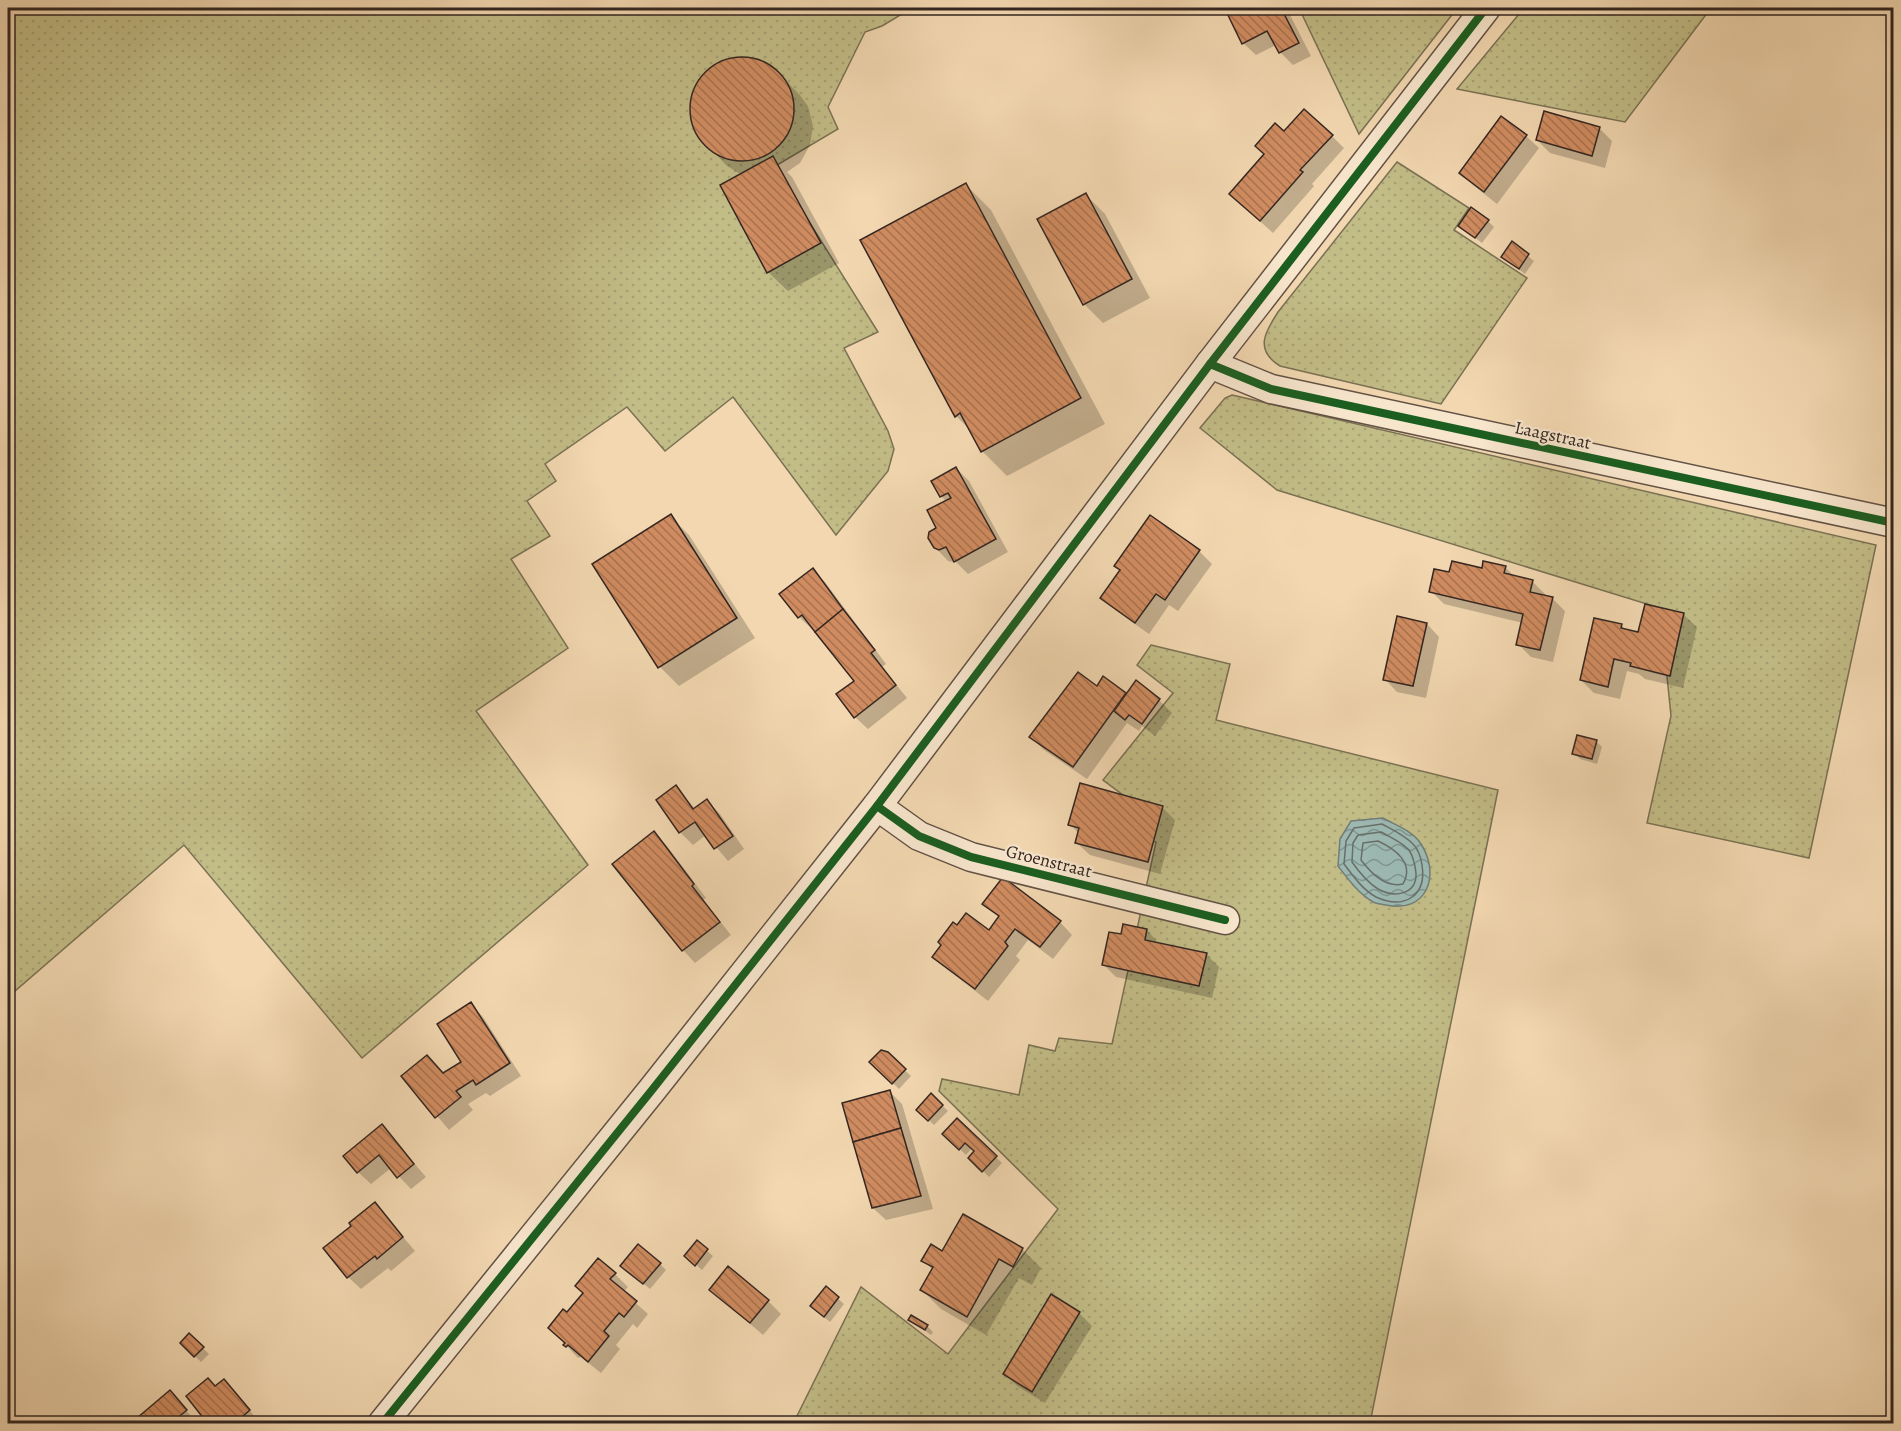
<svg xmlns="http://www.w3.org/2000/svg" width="1901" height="1431" font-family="Alegreya,serif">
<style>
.grass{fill:url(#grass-dots);stroke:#7a7154;stroke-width:1.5}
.water{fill:url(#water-waves);stroke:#727e77;stroke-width:1.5}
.shadow{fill:#0003}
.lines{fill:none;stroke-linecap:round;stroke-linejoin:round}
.shore{stroke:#686f69;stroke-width:1.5}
.building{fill:url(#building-back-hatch);stroke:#332621;stroke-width:1.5}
.minor-casing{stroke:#635245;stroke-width:31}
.minor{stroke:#f7e5cc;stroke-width:28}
.cycleway-casing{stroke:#f7e5cc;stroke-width:11}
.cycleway{stroke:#1b5e20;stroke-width:8}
.labels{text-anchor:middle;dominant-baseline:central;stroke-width:4.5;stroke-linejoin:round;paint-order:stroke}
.street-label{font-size:18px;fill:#332621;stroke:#f7e5cc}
</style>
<defs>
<pattern id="grass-dots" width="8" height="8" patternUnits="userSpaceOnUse" patternTransform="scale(1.5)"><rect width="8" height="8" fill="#c2bc86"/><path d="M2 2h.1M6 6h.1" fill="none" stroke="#a7a173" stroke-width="1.8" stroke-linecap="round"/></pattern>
<pattern id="water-waves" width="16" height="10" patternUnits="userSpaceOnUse" patternTransform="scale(1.5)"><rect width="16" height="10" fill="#9cb8b1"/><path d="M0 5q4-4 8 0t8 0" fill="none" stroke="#809590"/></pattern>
<pattern id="building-back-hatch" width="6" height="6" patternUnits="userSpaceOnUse" patternTransform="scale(1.5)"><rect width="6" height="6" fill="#d08c60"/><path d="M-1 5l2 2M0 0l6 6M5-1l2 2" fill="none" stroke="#a9724f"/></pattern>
</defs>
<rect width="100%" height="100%" fill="#f2d7b0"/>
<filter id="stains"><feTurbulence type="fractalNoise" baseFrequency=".00333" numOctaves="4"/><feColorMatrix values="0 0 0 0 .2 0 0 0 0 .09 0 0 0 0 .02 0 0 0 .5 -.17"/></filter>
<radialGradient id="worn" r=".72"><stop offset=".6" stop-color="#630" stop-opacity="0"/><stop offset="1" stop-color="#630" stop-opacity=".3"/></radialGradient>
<g class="grass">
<polygon points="8,8 912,8 882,26 865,32 828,107 838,129 777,165 778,172 878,332 844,348 888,431 894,449 888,471 836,535 733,397 665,451 627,407 545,464 556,481 527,501 550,536 511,559 568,648 476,711 588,865 362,1058 184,845 8,997"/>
<polygon points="1299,8 1455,8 1455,11 1359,134"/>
<polygon points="1524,8 1711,8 1625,122 1457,89"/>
<path d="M1397,162L1469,208L1454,230L1527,278L1441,404L1280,366C1254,350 1265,332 1278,312Z"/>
<polygon points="1232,395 1876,545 1809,858 1647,823 1671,716 1660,608 1277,490 1200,428 1225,398"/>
<polygon points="1151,645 1230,664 1216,720 1498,790 1370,1423 793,1424 861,1287 948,1354 1058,1209 939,1091 942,1079 1019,1095 1029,1045 1055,1051 1059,1038 1112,1044 1156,842 1123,835 1143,810 1103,780 1173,693 1137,665"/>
</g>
<path class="water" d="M1383,818C1395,825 1413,831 1421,844C1441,875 1427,914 1386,905C1382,904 1377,904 1373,902C1358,893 1348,879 1338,866L1340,839L1351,821Z"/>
<g class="shadow">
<polygon points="1231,8 1252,8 1255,11 1261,8 1284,8 1289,13 1311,56 1293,65 1280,52 1276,45 1256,55 1243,43 1227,10"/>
<polygon points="747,58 763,62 779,74 799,94 808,106 813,126 810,145 800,163 787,172 792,177 839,263 788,291 768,272 742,175 727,166 708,146 695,130 691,110 694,90 705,74 722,62"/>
<polygon points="1599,128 1612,141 1605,168 1550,153 1537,140"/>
<polygon points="1285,133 1332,136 1344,148 1312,184 1314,186 1273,233 1244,207"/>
<polygon points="1526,136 1539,148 1497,204 1473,185 1461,173"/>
<polygon points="966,185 991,210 1105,424 1007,476 982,451 972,432 956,416"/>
<polygon points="1086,195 1105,214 1150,298 1103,323 1084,304"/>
<polygon points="1488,221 1494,227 1482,243 1459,226"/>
<polygon points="1512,243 1534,261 1525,274 1503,257"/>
<polygon points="956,468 969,481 1008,552 968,574 955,561 953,562 948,561 935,547 947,502 941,496"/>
<polygon points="670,516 689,535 755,638 679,686 660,667"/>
<polygon points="1199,551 1212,564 1178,611 1169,605 1149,634 1115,610 1102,598 1121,571 1116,566"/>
<polygon points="1505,567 1515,577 1532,581 1545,594 1545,596 1552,598 1565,611 1553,662 1531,657 1518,644 1523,623 1444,604 1431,591 1450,574"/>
<polygon points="812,570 825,582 886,664 882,667 907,698 868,729 855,717 856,681 814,628 812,629 799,617"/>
<polygon points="1646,606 1684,615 1697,627 1683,688 1645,679 1639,674 1627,671 1620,699 1594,693 1581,680 1622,626 1627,631 1639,634"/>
<polygon points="1427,624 1439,637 1426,698 1397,692 1385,679"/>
<polygon points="1105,679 1126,695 1136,682 1159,700 1172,713 1155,736 1142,726 1139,731 1127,723 1087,779 1044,750 1031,737 1097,689"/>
<polygon points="1596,741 1602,747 1597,764 1580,759 1574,753"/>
<polygon points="676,787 695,809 707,801 720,814 744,849 728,861 706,835 693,845 680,832"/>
<polygon points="1162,807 1175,820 1160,874 1090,855 1077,843 1079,834 1070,824"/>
<polygon points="654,833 667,846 706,898 703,900 731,935 695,963 683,950"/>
<polygon points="984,903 1060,922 1072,935 1053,959 1028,940 1016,956 1020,960 988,1001 947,969 934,957 957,927 989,932 1000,918"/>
<polygon points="1147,930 1159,944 1206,954 1219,967 1212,998 1116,977 1103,964 1122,936"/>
<polygon points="471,1004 483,1017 521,1076 490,1096 486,1093 468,1104 473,1110 449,1130 403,1076 444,1074 463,1062"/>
<polygon points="887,1054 911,1076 899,1089 871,1062"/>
<polygon points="889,1091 902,1104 933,1209 886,1220 873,1208"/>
<polygon points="931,1095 948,1111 934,1125 918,1110"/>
<polygon points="957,1120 1002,1163 989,1177 970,1158 975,1151 972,1148 966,1155 944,1134"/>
<polygon points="382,1126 426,1177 411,1189 391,1168 371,1184 358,1172"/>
<polygon points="375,1204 415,1251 391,1271 388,1268 361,1289 348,1277 353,1226"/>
<polygon points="697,1242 713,1256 702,1270 692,1261"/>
<polygon points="1022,1249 1041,1268 1032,1285 1019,1278 986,1335 941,1309 922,1290 933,1270 923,1260 943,1253"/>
<polygon points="660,1264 666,1270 650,1289 628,1271"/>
<polygon points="615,1274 628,1287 623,1292 648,1314 637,1328 633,1324 616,1345 620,1349 601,1373 581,1357 578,1358 550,1328"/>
<polygon points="826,1288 844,1304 830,1322 818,1312"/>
<polygon points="711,1290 768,1301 781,1314 763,1335"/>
<polygon points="1079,1313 1092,1326 1045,1403 1017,1386 1005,1374"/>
<polygon points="910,1320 927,1326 933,1332 931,1335"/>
<polygon points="189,1335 209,1354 201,1362 182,1343"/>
<polygon points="224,1381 236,1394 261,1424 210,1424 216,1387"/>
<polygon points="170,1392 198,1424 132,1424"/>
</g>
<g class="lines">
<g class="shore">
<path d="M1382,824C1393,830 1404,835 1413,844C1418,849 1421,858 1422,865C1427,896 1404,910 1376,897C1363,890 1353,876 1344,864L1346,841L1354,828Z"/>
<path d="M1381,832C1390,837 1402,842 1409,850C1413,856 1415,865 1416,873C1417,895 1394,898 1378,889C1367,882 1359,872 1352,862L1353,843L1358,835Z"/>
<path d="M1378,841C1395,849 1415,863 1403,884C1385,888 1371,873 1361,860L1363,843Z"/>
</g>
</g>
<g class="building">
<polygon points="1228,8 1249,8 1251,11 1258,8 1281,8 1299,43 1279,53 1267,31 1242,44 1225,9"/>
<circle cx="742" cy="109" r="52"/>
<polygon points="1304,109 1333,135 1300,170 1303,172 1260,221 1229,194 1264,154 1255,146 1275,123 1284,131"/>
<polygon points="1544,111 1600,127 1592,156 1536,140"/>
<polygon points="1501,116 1527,135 1484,192 1459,173"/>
<polygon points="773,156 821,243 767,273 720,185"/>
<polygon points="966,183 1081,398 981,452 960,413 955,417 860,240"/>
<polygon points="1086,193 1132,279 1083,305 1037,219"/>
<polygon points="1471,207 1489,220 1475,238 1458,226"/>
<polygon points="1512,241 1529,254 1519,269 1501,257"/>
<polygon points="956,467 996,539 954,562 946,547 939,550 934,548 928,538 929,532 936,528 927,510 951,498 948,493 940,497 931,481"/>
<polygon points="671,514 737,618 658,668 592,564"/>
<polygon points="1150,515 1200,550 1165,600 1156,594 1135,623 1100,598 1120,570 1114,566"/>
<polygon points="1452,561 1482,568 1483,561 1506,566 1504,573 1533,580 1530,592 1553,597 1540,650 1516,645 1523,614 1429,592 1434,569 1449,572"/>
<polygon points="813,568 843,609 815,632 802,615 798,618 779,594"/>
<polygon points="1645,604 1684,613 1670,676 1630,666 1631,663 1614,659 1608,687 1580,680 1594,618 1622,624 1621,628 1638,632"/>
<polygon points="843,609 875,650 871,653 896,685 854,718 836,694 854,681 815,632"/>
<polygon points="1397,616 1427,623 1413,686 1383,680"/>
<polygon points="1078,672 1097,686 1103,676 1126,693 1073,767 1029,737"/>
<polygon points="1136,680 1160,699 1142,724 1129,715 1125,720 1114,711"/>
<polygon points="1577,735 1597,740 1592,759 1572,754"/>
<polygon points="1080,783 1163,806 1148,862 1075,843 1079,828 1068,825"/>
<polygon points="676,785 693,809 707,799 733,836 714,849 695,822 679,833 656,800"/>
<polygon points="654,831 694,884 692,886 720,922 682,951 612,864"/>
<polygon points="1003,877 1061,921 1040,947 1015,929 1005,942 1008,946 975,989 932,957 941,945 938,942 953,922 957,925 966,913 989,930 999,916 982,904"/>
<polygon points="1123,924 1147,929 1145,940 1207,953 1199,986 1102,965 1109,932 1121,934"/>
<polygon points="471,1002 510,1063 476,1085 473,1080 456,1091 461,1097 435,1118 401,1076 427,1055 443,1073 461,1062 437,1024"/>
<polygon points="881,1050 888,1052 906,1069 892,1084 869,1062"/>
<polygon points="890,1090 901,1128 853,1142 842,1103"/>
<polygon points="931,1093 943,1105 928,1121 916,1110"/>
<polygon points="957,1118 997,1156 982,1172 968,1158 974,1151 965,1143 959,1150 942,1134"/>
<polygon points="382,1124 414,1164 397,1178 379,1155 357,1173 343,1156"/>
<polygon points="901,1128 921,1196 872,1208 853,1142"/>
<polygon points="375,1202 403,1237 377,1259 375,1256 347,1278 323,1248 351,1226 349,1223"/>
<polygon points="963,1214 1023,1248 1013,1267 999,1259 967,1317 920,1290 933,1267 921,1261 931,1244 942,1251"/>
<polygon points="697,1240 708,1249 695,1266 684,1256"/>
<polygon points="638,1244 661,1263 643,1284 620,1266"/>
<polygon points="598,1258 616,1273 610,1279 637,1301 624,1317 619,1313 604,1331 609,1336 588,1362 568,1345 566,1347 563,1345 565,1343 548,1328 563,1309 567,1312 583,1293 575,1286"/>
<polygon points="728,1266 769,1300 750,1323 709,1290"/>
<polygon points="826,1286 839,1297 824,1317 810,1306"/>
<polygon points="1051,1294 1080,1312 1032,1392 1003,1374"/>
<polygon points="911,1315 928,1325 925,1330 908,1320"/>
<polygon points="189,1333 204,1347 194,1357 180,1343"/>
<polygon points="208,1378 215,1386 224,1379 250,1410 234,1424 208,1424 186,1396"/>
<polygon points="170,1390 187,1410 175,1420 178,1424 130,1424"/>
</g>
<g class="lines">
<g class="minor-casing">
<g id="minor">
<polyline points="1210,364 1271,389 1894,523"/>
<polyline points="877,806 919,836 971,857 1225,920"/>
<polyline points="382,1424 652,1090 877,806 1210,364 1486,8"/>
</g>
</g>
<use href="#minor" class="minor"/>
<g class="cycleway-casing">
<g id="cycleway">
<polyline points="1210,364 1271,389 1894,523"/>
<polyline points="877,806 919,836 971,857 1225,920"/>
<polyline points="382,1424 652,1090 877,806 1210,364 1486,8"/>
</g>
</g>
<use href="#cycleway" class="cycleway"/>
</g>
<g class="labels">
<g class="street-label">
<text transform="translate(1553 435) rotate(12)">Laagstraat</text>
<text transform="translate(1049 861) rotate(14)">Groenstraat</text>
</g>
</g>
<rect width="1901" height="1431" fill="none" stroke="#f2d7b0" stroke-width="30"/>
<rect x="9" y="9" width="1883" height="1413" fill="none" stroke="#332621" stroke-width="3"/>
<rect x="15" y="15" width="1871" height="1401" fill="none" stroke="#332621" stroke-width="1.5"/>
<rect width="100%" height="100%" filter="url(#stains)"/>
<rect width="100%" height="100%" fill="url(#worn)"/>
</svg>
